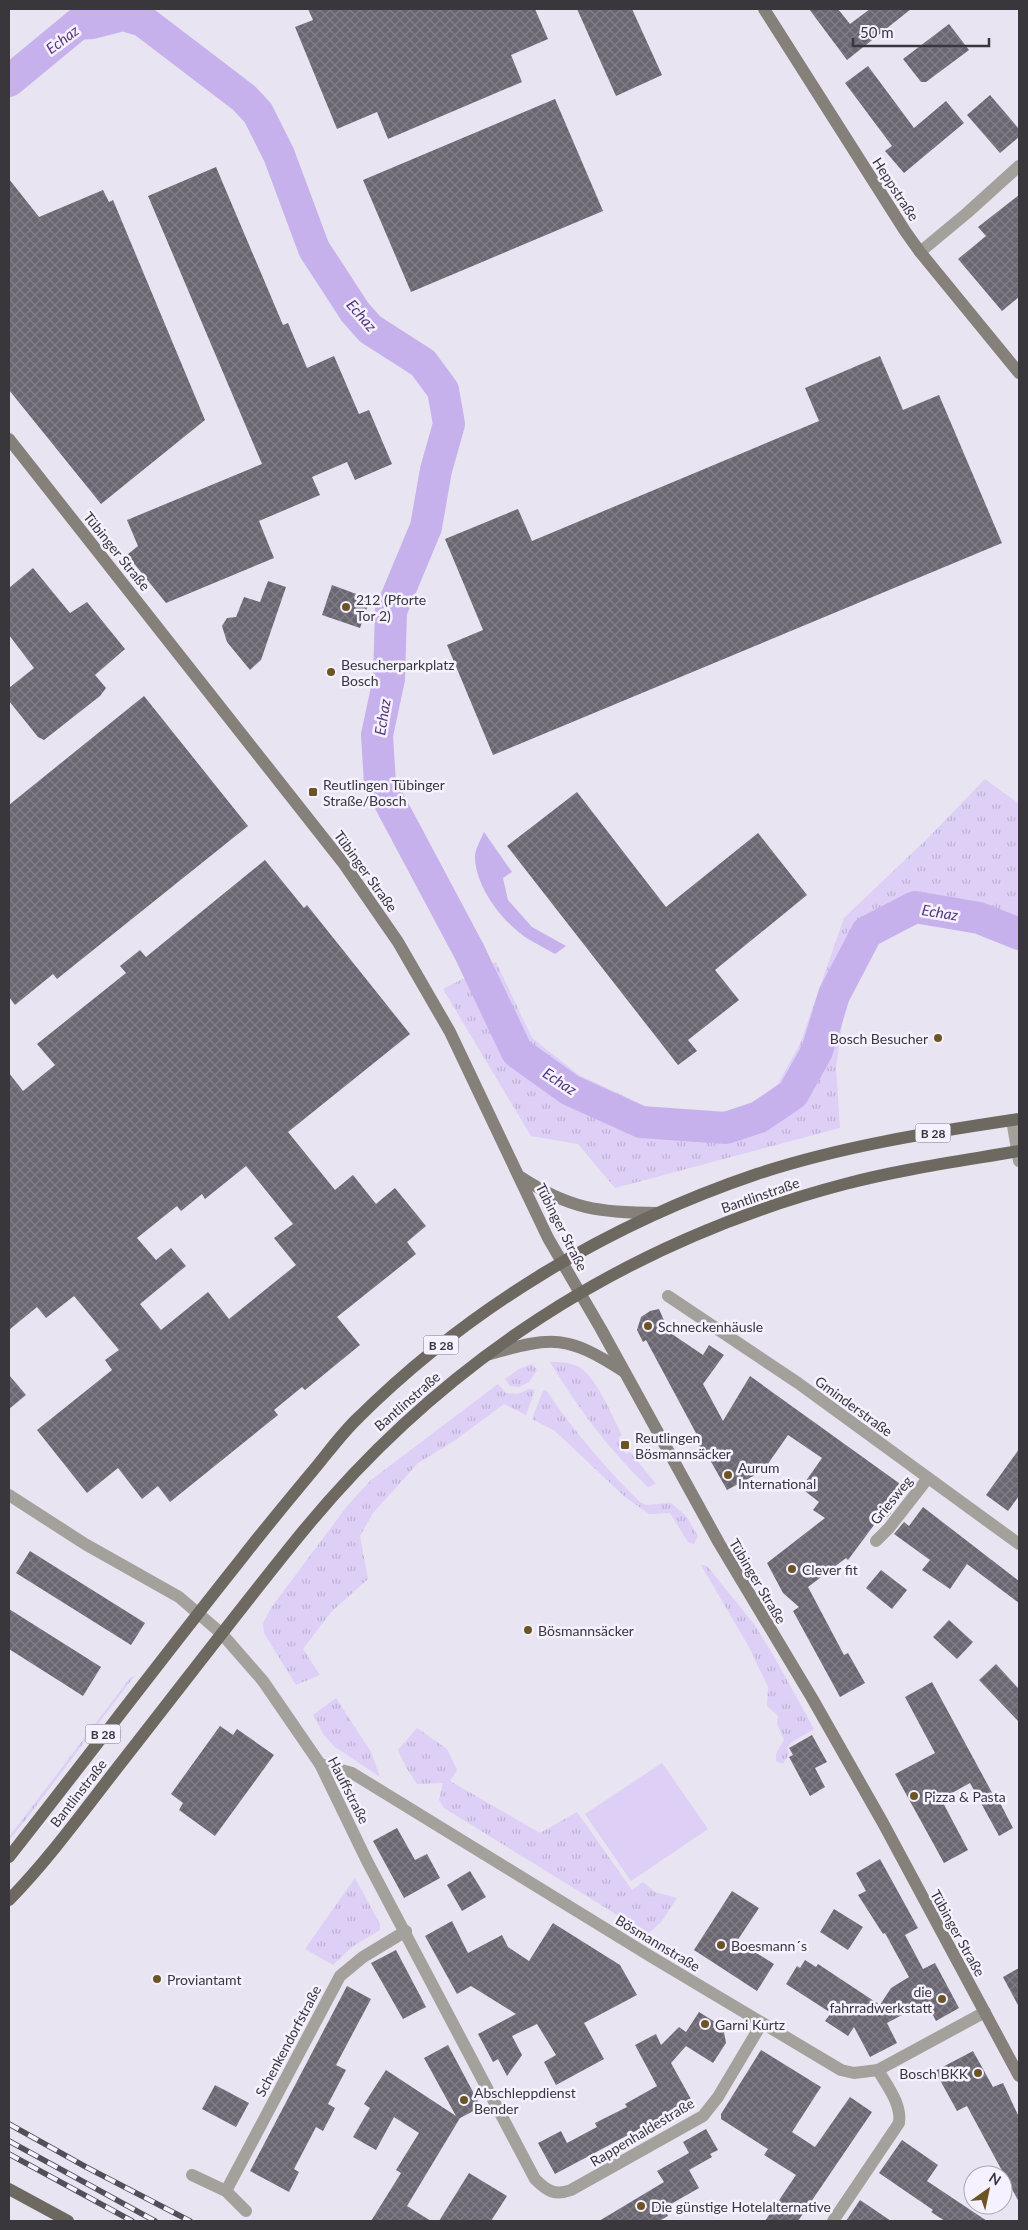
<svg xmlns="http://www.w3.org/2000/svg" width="1028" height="2230" font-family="Lato,sans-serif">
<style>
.grass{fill:url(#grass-tufts)}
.pitch{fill:#ddcff5}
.water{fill:#c7b1ec}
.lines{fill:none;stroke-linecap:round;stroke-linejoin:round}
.stream{stroke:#c7b1ec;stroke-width:5.5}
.river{stroke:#c7b1ec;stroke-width:32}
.building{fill:url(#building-cross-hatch);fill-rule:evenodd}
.street{stroke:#a4a19c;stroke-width:12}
.secondary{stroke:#858079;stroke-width:12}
.primary{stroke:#6e6960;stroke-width:12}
.rail-casing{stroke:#524f56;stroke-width:5.5}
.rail{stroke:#f6f1fe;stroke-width:4;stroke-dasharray:11;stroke-linecap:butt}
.poi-dot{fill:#6d5425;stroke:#f6f1fe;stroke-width:2}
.labels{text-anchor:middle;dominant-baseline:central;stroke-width:5;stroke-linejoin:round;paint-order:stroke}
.shield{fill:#f6f1fe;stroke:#726f76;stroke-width:1}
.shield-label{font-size:12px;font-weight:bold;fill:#39373c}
.street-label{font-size:14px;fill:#39373c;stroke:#f6f1fe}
.poi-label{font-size:14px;fill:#39373c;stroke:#f6f1fe;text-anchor:start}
.water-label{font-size:15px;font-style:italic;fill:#55377d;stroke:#f6f1fe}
</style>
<defs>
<pattern id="grass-tufts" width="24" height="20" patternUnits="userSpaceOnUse" patternTransform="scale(1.25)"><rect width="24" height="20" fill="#ddcff5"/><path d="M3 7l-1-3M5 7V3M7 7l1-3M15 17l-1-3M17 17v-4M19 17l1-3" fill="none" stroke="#beb2d3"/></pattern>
<pattern id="building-cross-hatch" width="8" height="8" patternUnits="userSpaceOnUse" patternTransform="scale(1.25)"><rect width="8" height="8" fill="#6b6772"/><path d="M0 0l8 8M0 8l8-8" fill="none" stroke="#817e86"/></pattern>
</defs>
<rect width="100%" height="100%" fill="#e8e4f1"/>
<g class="grass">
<polygon points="985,779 1019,804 1019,951 961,922 907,920 872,945 846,996 836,1068 840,1128 615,1188 578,1144 531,1136 443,989 496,962 532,1038 579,1075 647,1107 725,1113 751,1104 778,1084 800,1044 844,918 929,837"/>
<path d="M550,1362C559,1362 568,1362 577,1366C596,1375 612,1416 622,1435L618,1438L626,1454L630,1452L656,1484L648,1487C609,1450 578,1408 550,1362Z"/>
<polygon points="532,1364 537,1370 529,1382 519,1387 510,1386 505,1379 519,1369"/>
<polygon points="498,1384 506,1393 518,1394 529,1389 535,1390 526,1415 504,1404 454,1441 418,1463 373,1513 360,1536 368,1579 331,1612 303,1649 320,1675 296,1685 264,1633 263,1624 271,1608 348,1505 371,1480"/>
<path d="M546,1390C574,1431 604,1467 640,1502L646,1505L671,1503L686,1516L698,1536L694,1544L688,1542L670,1513L649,1514L624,1496L555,1431L532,1419L543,1391Z"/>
<path d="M701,1565L707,1566L754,1624L772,1653L814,1729C806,1735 791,1740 787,1748L789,1754L783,1764L776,1761V1754L784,1740L777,1724L778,1716L767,1706L768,1687L749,1647Z"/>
<polygon points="135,1675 27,1818 9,1840 9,1837 130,1678"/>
<polygon points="336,1698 371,1752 380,1777 335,1747 324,1735 313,1715"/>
<polygon points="417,1728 447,1749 457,1770 450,1781 540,1833 577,1812 632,1890 643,1882 655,1892 677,1898 662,1921 648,1934 444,1808 439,1800 443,1783 417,1784 406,1767 398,1750"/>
<polygon points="355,1878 380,1924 380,1930 352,1947 333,1965 305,1949"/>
</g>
<polygon class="pitch" points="662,1763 708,1829 631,1881 585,1814"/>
<path class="water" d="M484,832L512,872L503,878L508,900L532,927L566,946L555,954C545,948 534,943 525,937C502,921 475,886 475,857C475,849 481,839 484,832Z"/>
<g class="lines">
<polyline class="stream" points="87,9 92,23"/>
<polyline class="river" points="9,81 78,24 92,23 123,15 143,21 244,98 258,113 279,155 314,249 355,312 370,329 423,363 443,390 449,424 436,470 426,527 391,611 389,679 377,735 380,784 469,951 517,1052 570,1090 641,1122 726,1128 759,1117 793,1094 817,1051 834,995 867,932 915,907 979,918 1019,934"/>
</g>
<g class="building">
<polygon points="308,9 535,9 548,39 511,55 522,82 388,139 377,112 337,129 295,27 313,20"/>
<polygon points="577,9 632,9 662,75 616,96"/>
<polygon points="809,9 838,9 850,24 870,9 911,9 847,60"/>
<polygon points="949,24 969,50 926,82 921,82 903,59"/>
<polygon points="868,66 914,128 946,101 964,123 904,173 885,151 892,146 845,83"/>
<polygon points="990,95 1019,129 1019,137 1000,153 967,115"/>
<polygon points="555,99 603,211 411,292 363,180"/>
<polygon points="216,167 283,325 288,323 307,368 334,356 359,414 369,410 392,464 355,480 347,462 312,477 320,495 259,521 274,558 166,603 127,555 138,546 127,520 262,464 148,196"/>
<polygon points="9,179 39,217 103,190 109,202 113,200 205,420 101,504 9,390"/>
<polygon points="1019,195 1019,297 1002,311 958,259 986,236 978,227"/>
<polygon points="880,356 903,410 939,395 1002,543 493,755 447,645 483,630 445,539 518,509 532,541 819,421 805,388"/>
<polygon points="33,568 70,613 87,602 125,649 95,675 106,688 100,696 44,740 38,737 9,701 9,688 34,668 9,635 9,588"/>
<polygon points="268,581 286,587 261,660 250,670 227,642 222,626 227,618 236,617 244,597 260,602"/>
<polygon points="332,585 370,599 360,628 322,615"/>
<polygon points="144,696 248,826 57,979 53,974 15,1005 9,997 9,805"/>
<polygon points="577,792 666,907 758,833 807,895 715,970 739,1000 688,1040 697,1051 678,1065 507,846"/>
<path d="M265,860L304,908L307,905L410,1034L288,1132L335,1190L353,1175L376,1204L395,1188L426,1226L407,1242L416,1254L337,1317L360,1345L305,1390L302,1387L274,1410L278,1415L170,1502L158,1486L142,1499L118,1468L87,1493L37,1430L112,1370L105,1360L119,1350L74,1296L46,1318L37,1307L9,1330V1073L23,1091L55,1065L37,1044L126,973L120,966L140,950L146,957ZM246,1166L293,1224L274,1238L296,1265L229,1319L208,1292L161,1330L140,1304L186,1266L171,1248L156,1260L137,1238L177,1206L181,1211L202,1194L205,1199Z"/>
<polygon points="659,1309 669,1332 703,1355 709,1345 724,1355 703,1384 723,1421 750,1376 903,1486 885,1509 891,1513 881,1524 877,1521 848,1560 846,1558 808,1587 844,1655 848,1653 865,1683 840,1697 793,1611 799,1607 783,1593 767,1563 825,1518 813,1510 819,1502 801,1488 822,1458 788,1435 763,1471 727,1490 705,1451 703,1452 694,1437 697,1435 646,1340 643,1342 637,1330 641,1317 650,1311"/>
<polygon points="9,1375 26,1395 9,1409"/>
<polygon points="1019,1449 1019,1496 1008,1511 986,1495"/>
<polygon points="923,1507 1019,1581 1019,1603 967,1564 950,1589 922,1570 930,1560 894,1534 904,1522 909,1526"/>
<polygon points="30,1551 145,1623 131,1645 16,1573"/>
<polygon points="881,1570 907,1590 892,1609 866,1588"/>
<polygon points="9,1609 101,1667 83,1696 9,1649"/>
<polygon points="949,1620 973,1642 957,1659 933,1637"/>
<polygon points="996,1664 1019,1689 1019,1722 979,1680"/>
<polygon points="932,1682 996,1800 998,1799 1013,1828 999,1836 970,1783 941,1799 968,1850 944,1863 895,1774 935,1753 905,1697"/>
<polygon points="220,1726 233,1735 237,1729 274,1755 215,1836 179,1810 183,1803 171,1794"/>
<polygon points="812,1735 827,1762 815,1768 825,1787 810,1796 789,1757 793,1755 789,1748"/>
<polygon points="397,1828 415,1860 427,1854 440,1878 404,1898 373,1841"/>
<polygon points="880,1859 918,1928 905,1935 923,1969 935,1963 959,2008 936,2021 926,2002 887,2023 897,2043 870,2057 854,2027 848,2036 825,2021 831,2013 786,1984 797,1966 800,1968 805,1960 816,1967 818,1964 880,2005 891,1988 909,1977 885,1933 883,1934 858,1895 866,1891 856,1873"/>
<polygon points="470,1871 486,1897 462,1911 447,1885"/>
<polygon points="732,1891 759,1908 737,1941 774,1964 757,1991 694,1950"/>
<polygon points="834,1909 863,1927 848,1950 820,1932"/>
<polygon points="452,1921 468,1953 502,1935 508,1947 529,1961 553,1923 620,1965 637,1995 584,2023 604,2059 556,2085 544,2062 556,2055 537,2024 512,2036 522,2055 507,2076 498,2059 493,2062 478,2034 516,2014 471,1986 457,1994 425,1936"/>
<polygon points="396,1950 426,2007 403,2019 371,1963"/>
<polygon points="1019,1968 1019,2007 1003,1977"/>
<polygon points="347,1986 371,1999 336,2065 346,2070 328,2104 335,2108 323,2131 316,2127 294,2169 299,2172 289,2192 250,2171"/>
<polygon points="699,2012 723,2027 726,2043 713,2063 686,2046 671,2063 692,2101 555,2174 538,2143 561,2131 567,2143 597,2127 595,2123 627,2107 625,2104 657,2086 635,2045 656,2034 661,2045 679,2027 686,2032"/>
<polygon points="448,2045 481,2107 460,2118 407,2206 431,2221 371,2221 401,2173 396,2170 419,2133 394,2117 376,2150 353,2137 370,2108 364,2104 386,2070 456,2116 424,2058"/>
<polygon points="761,2050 821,2087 792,2132 815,2147 850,2097 872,2112 798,2221 765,2221 796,2175 764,2155 768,2149 721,2119 721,2114"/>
<polygon points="973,2051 993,2087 1003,2083 1019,2117 1019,2202 967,2106 957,2111 935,2071"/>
<polygon points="215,2085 249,2103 236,2127 202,2109"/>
<polygon points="706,2129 718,2150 710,2154 712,2157 689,2170 699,2188 664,2208 668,2216 659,2221 599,2221 664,2182 657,2171 689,2153 683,2142"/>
<polygon points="902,2140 938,2165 927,2181 987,2221 945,2221 931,2212 933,2210 879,2173"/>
<polygon points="469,2173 507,2196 491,2221 439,2221"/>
<polygon points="860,2200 891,2221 846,2221"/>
</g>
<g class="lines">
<g class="street">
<polyline points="920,252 967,213 1019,166"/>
<polyline points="1012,1120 1019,1161"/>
<polyline points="668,1296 798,1383 1019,1544"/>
<path d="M9,1495L85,1544L179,1597L222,1634L263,1681L320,1764L367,1861L535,2179C547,2191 555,2196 571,2190L703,2116L718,2097L762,2023"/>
<polyline points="876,1541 889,1528 928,1478"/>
<polyline points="320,1764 352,1773 650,1956 841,2070 854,2073 878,2070 985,2012"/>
<polyline points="192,2175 226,2191 246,2211"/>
<polyline points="226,2191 340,1976 363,1957 406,1931"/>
<path d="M833,2221L899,2123C902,2104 887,2086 878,2070"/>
</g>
<g class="secondary">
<polyline points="764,9 905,231 920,252 1019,373"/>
<polyline points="9,439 344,864 398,942 450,1032 548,1238 601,1329 719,1543 812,1698 883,1823 1019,2076"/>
<path d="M519,1176C569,1209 600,1213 658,1213"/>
<path d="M490,1354C553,1336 567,1335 623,1371"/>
</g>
<g class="primary">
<path d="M9,1857C87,1758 163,1657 242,1558C266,1527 291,1497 316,1467C330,1450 343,1432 359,1417C470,1307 609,1224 757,1174C842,1146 932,1132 1019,1119"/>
<path d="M9,1900C50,1858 85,1809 121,1763C179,1689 236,1614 295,1541C438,1363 624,1242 845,1184C902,1169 961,1161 1019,1151"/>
<polyline points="9,2189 68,2221"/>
</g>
<g class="rail-casing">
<g id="rail">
<polyline points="9,2124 86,2167 190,2221"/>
<polyline points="9,2141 155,2221"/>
<polyline points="9,2154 132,2221"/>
</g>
</g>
<use href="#rail" class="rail"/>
</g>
<g class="poi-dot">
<circle cx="346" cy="607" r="5"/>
<circle cx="331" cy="672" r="5"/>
<rect x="308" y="787" width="10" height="10" rx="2.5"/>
<circle cx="938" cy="1038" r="5"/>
<circle cx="648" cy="1326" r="5"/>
<rect x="620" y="1440" width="10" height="10" rx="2.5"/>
<circle cx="728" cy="1475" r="5"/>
<circle cx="792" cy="1569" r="5"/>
<circle cx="528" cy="1630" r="5"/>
<circle cx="914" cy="1796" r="5"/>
<circle cx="721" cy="1945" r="5"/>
<circle cx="157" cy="1979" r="5"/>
<circle cx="942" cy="1999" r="5"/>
<circle cx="705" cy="2024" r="5"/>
<circle cx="978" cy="2073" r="5"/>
<circle cx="464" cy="2100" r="5"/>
<circle cx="641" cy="2206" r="5"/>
</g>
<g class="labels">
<g class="shield">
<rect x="915.5" y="1123.5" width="35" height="19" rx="4"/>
<rect x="423.5" y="1335.5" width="35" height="19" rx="4"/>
<rect x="85.5" y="1724.5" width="35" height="19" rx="4"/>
</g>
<g class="shield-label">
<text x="933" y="1133">B 28</text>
<text x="441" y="1345">B 28</text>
<text x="103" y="1734">B 28</text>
</g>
<g class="street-label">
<text transform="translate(896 189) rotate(57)">Heppstraße</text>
<text transform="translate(117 551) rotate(51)">Tübinger Straße</text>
<text transform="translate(366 871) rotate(54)">Tübinger Straße</text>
<text transform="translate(760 1195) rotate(-19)">Bantlinstraße</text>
<text transform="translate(562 1227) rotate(63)">Tübinger Straße</text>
<text transform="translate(407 1401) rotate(-41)">Bantlinstraße</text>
<text transform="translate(854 1406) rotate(36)">Gminderstraße</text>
<text transform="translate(891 1500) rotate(-51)">Griesweg</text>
<text transform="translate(758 1581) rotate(59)">Tübinger Straße</text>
<text transform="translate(349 1790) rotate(63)">Hauffstraße</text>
<text transform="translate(78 1793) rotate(-52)">Bantlinstraße</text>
<text transform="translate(958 1933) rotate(61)">Tübinger Straße</text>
<text transform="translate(658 1943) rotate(31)">Bösmannstraße</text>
<text transform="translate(288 2041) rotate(-62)">Schenkendorfstraße</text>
<text transform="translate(642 2132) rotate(-31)">Rappenhaldestraße</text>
</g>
<g class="poi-label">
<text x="356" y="599">212 (Pforte<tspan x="356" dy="16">Tor 2)</tspan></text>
<text x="341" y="664">Besucherparkplatz<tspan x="341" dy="16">Bosch</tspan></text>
<text x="323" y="784">Reutlingen Tübinger<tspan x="323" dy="16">Straße/Bosch</tspan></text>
<text x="928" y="1038" text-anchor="end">Bosch Besucher</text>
<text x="658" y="1326">Schneckenhäusle</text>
<text x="635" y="1437">Reutlingen<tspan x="635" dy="16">Bösmannsäcker</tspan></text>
<text x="738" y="1467">Aurum<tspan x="738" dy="16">International</tspan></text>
<text x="802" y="1569">Clever fit</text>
<text x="538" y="1630">Bösmannsäcker</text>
<text x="924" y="1796">Pizza &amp; Pasta</text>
<text x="731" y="1945">Boesmann´s</text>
<text x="167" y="1979">Proviantamt</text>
<text x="932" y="1991" text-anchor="end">die<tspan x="932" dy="16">fahrradwerkstatt</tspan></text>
<text x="715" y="2024">Garni Kurtz</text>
<text x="968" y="2073" text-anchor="end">Bosch BKK</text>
<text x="474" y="2092">Abschleppdienst<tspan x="474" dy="16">Bender</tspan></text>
<text x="651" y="2206">Die günstige Hotelalternative</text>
</g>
<g class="water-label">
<text transform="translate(62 39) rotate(-37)">Echaz</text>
<text transform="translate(362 315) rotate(49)">Echaz</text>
<text transform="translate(382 717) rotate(-81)">Echaz</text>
<text transform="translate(940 912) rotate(9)">Echaz</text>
<text transform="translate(560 1081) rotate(33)">Echaz</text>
</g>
</g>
<rect width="1028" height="2230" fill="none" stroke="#39373c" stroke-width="20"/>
<g transform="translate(988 2190) rotate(33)"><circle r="24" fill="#f6f1fe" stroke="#aaa7b0"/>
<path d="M0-4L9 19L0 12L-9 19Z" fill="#6d5425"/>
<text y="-8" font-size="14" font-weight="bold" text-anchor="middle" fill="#39373c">N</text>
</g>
<path d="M853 38v8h136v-8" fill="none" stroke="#39373c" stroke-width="2.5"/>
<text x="860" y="38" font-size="15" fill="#39373c" stroke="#f6f1fe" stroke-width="4" paint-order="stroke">50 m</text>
</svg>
